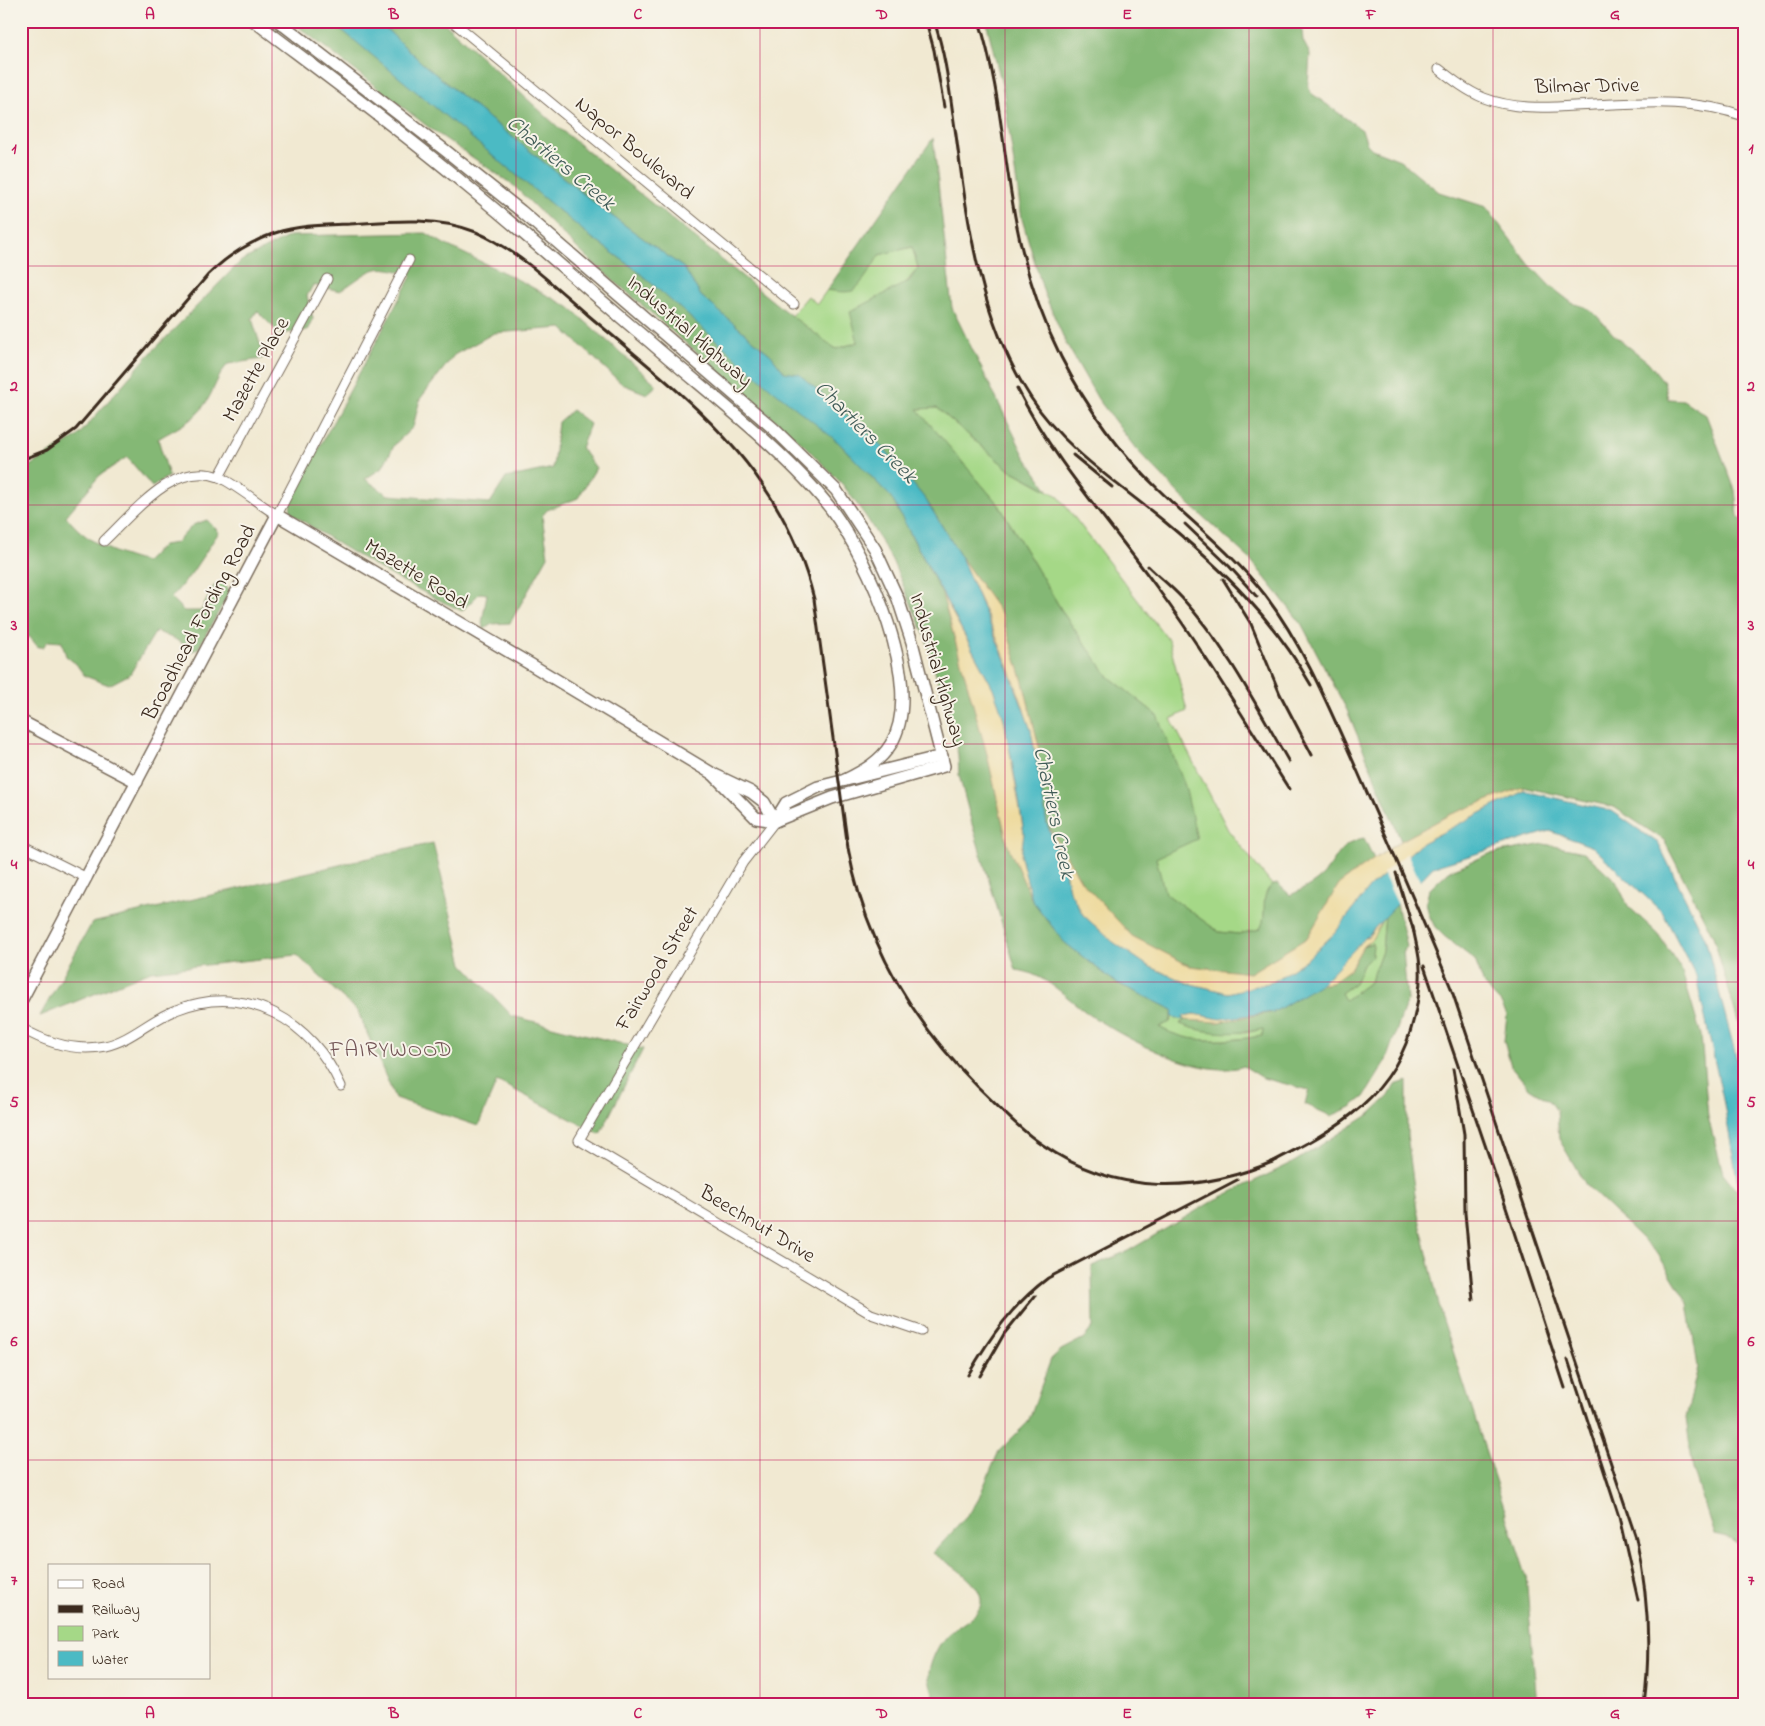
<svg xmlns="http://www.w3.org/2000/svg" width="1765" height="1726" font-family="'Indie Flower',sans-serif">
<style>
.green{fill:#a5d887;stroke:#708152}
.forest{fill:#84b874;stroke:#607149}
.sand{fill:#eeda9e;stroke:#94825e}
.water{fill:#4cbac4;stroke:#447271}
.pier{fill:#f1e9d2}
.lines{fill:none;stroke-linecap:round;stroke-linejoin:round}
.minor-casing{stroke:#7b6d5d;stroke-width:11}
.tertiary-casing{stroke:#7b6d5d;stroke-width:14}
.minor{stroke:#fff;stroke-width:9}
.tertiary{stroke:#fff;stroke-width:11}
.rail{stroke:#3b2a1e;stroke-width:3}
.grid{fill:none;stroke:#c2185b;stroke-width:1;stroke-opacity:0.55}
.labels{text-anchor:middle;dominant-baseline:central;stroke-width:4;stroke-linejoin:round;paint-order:stroke}
.street-label{font-size:21px;fill:#3b2a1e;stroke:#f7f3e8}
.water-label{font-size:22px;font-style:italic;fill:#415c58;stroke:#f7f3e8}
.neighbourhood-label{font-size:22px;letter-spacing:1px;fill:#725455;stroke:#f7f3e8}
.neatline{fill:none;stroke:#c2185b;stroke-width:2}
.grid-label{font-size:16px;text-anchor:middle;font-weight:bold;fill:#c2185b}
</style>
<rect width="100%" height="100%" fill="#f7f3e8"/>
<filter id="ink" filterUnits="userSpaceOnUse"><feTurbulence type="fractalNoise" baseFrequency=".02" numOctaves="2"/><feDisplacementMap in="SourceGraphic" scale="10" xChannelSelector="R" yChannelSelector="G"/><feConvolveMatrix kernelMatrix="1 2 1 2 8 2 1 2 1" color-interpolation-filters="sRGB"/></filter>
<filter id="wash" filterUnits="userSpaceOnUse"><feTurbulence type="fractalNoise" baseFrequency=".0096" numOctaves="4" result="noise"/><feDisplacementMap in="SourceGraphic" scale="20" xChannelSelector="R" yChannelSelector="G"/><feGaussianBlur stdDeviation="1.12" result="paint"/><feColorMatrix in="noise" values="0 0 0 0 0 0 0 0 0 0 0 0 0 0 0 0 0 1.4 0 .05"/><feComposite in="paint" operator="in"/></filter>
<g filter="url(#wash)">
<rect width="100%" height="100%" fill="#f1e9d2"/>
<g class="green">
<polygon points="913,247 918,268 858,342 836,349 791,316 808,296 817,304 827,290 851,291 855,289 878,255"/>
<path d="M937,408L1007,468L1058,496L1169,641L1187,711L1171,719L1228,830L1272,885C1259,897 1269,915 1260,929L1239,934L1219,932L1164,893L1156,858L1157,715L1108,676L1065,616L999,505L916,409Z"/>
<polygon points="1385,915 1382,951 1371,981 1344,1001 1341,993 1355,983 1363,965 1372,956 1373,943 1363,946 1372,939"/>
<path d="M1172,1017L1185,1020L1180,1023L1245,1033L1263,1029V1036C1228,1041 1190,1045 1158,1027L1170,1022Z"/>
</g>
<g class="forest">
<path d="M291,21H331L362,46L592,238L635,269L838,442L891,497L942,594L987,754L1008,846L1032,900L1064,942L1115,982L1173,1010L1170,1022L1159,1027C1190,1045 1228,1041 1262,1036L1263,1029C1236,1035 1205,1034 1180,1024L1185,1020L1218,1022L1274,1012L1318,985L1332,983L1350,969L1363,946L1373,943L1372,956L1363,965L1355,983L1341,993L1345,1000L1371,981L1382,951L1385,915L1397,904L1407,947L1403,950L1407,1001L1385,1063L1364,1097L1351,1107L1331,1116L1305,1104L1309,1090L1263,1078L1244,1066C1204,1081 1124,1038 1090,1015C1066,998 1045,973 1016,970L972,824L959,775L958,754L926,638L892,560L867,518L843,485L805,446L583,254L513,185L431,129Z"/>
<path d="M378,21H442L560,129L785,311L836,349L858,342L850,312L909,281L918,268L912,247L879,255C875,263 860,288 852,291C845,293 834,291 827,290L933,138L952,308L1024,455L1048,490L1007,468L937,408L917,409L999,505L1065,616L1108,676L1157,715L1185,786L1197,839L1156,858L1165,893L1219,932L1239,934L1260,929C1269,914 1258,898 1272,885L1278,884L1290,895C1302,890 1312,885 1321,877C1338,861 1338,843 1364,838L1374,859L1339,884L1307,938L1250,973L1190,966L1132,936L1082,882L1047,824L1037,762L1039,747L1023,682L1002,615L961,557L926,500L883,447L784,372L771,355L701,296L684,268L601,208L485,115L422,63Z"/>
<polygon points="986,21 1301,21 1303,41 1310,54 1308,86 1311,93 1362,130 1367,144 1372,149 1400,160 1439,192 1486,207 1529,264 1550,286 1572,303 1585,307 1596,315 1614,335 1648,362 1664,382 1668,399 1683,400 1706,415 1735,490 1738,516 1744,522 1744,1042 1713,936 1664,840 1614,807 1523,787 1449,815 1401,841 1347,710 1301,623 1250,559 1189,504 1136,449 1098,399 1066,343 1044,293 1022,219 1003,89"/>
<path d="M426,233L444,244L511,276L569,307L657,385L647,394L622,384L562,328L494,333L454,355L420,399L413,427L395,444L382,468L365,479L388,495L490,503L506,478L553,468L558,422L572,410L590,424L581,448L596,468L578,498L547,510L542,516L548,556L510,623L492,624L484,629L482,623L487,594L480,593L462,611C402,583 345,550 291,513L290,502L412,275C371,262 374,269 340,291L313,285L307,296L313,319L307,330L280,334L257,311L252,319L264,356L262,359L228,364C217,376 214,391 205,404C195,421 174,429 158,439L169,476L152,487L127,457L99,476L66,516C85,542 115,554 145,562L163,545L176,543L193,525L207,520L219,532L191,574L171,598L184,611H201L214,586L222,582L230,591L198,649L189,652L181,642L156,631L130,674L109,685L85,676L76,664L66,656L62,642L48,641L43,647H38L29,636L21,644V472L77,437L146,358L241,261L290,236Z"/>
<polygon points="433,843 463,964 512,1016 643,1049 600,1134 497,1081 478,1126 395,1098 358,1012 297,955 151,971 40,1016 92,923"/>
<polygon points="1544,844 1584,852 1616,881 1628,906 1658,934 1681,969 1701,1035 1708,1117 1723,1173 1744,1199 1744,1549 1727,1537 1714,1534 1693,1469 1686,1418 1698,1367 1688,1303 1658,1254 1586,1185 1559,1139 1557,1111 1550,1101 1529,1088 1511,1066 1504,1041 1507,1015 1501,1003 1484,985 1475,960 1444,936 1435,927 1429,915 1426,902 1429,890 1449,871 1489,854"/>
<path d="M1407,1081V1135L1417,1210L1441,1314L1526,1575L1537,1705H933C935,1694 931,1689 929,1679C927,1669 937,1647 943,1640C950,1630 964,1624 973,1616C1001,1592 949,1564 933,1553L969,1514L977,1502L999,1451L1028,1422L1051,1359L1061,1350L1084,1338L1093,1327L1092,1266L1128,1251L1213,1201L1294,1162L1370,1114L1389,1096L1395,1085Z"/>
</g>
<g class="sand">
<path d="M961,557L1002,615L1023,682L1039,747L1037,762C1024,690 990,624 961,557Z"/>
<polygon points="942,594 993,688 1004,719 1024,833 1021,857 1032,900 1008,846 987,754"/>
<polygon points="1523,787 1524,791 1422,843 1370,887 1335,933 1306,960 1273,982 1228,993 1187,983 1148,966 1113,942 1083,915 1069,890 1065,872 1047,824 1082,882 1132,936 1190,966 1250,973 1307,938 1339,884 1374,859 1401,841 1449,815"/>
<polygon points="1385,915 1372,939 1363,946 1350,969 1331,983 1318,985 1363,939 1368,937"/>
<polygon points="1274,1012 1218,1022 1185,1020 1183,1016 1194,1014 1218,1018"/>
</g>
<polygon class="water" points="331,21 378,21 422,63 485,115 601,208 684,268 701,296 771,355 784,372 799,374 883,447 926,500 961,557 1005,660 1031,730 1047,824 1065,872 1069,890 1083,915 1113,942 1148,966 1187,983 1228,993 1273,982 1306,960 1335,933 1370,887 1422,843 1524,791 1612,811 1658,843 1705,938 1744,1087 1744,1219 1724,1104 1696,976 1663,913 1593,847 1550,831 1433,867 1322,983 1274,1012 1220,1019 1194,1014 1183,1016 1185,1020 1172,1017 1173,1010 1115,982 1064,942 1032,900 1021,857 1024,833 1018,794 1004,719 993,688 891,497 838,442 773,390 635,269 592,238"/>
<polygon class="pier" points="1407,853 1421,883 1398,905 1383,873"/>
</g>
<g filter="url(#ink)">
<g class="lines">
<g class="minor-casing">
<g id="minor">
<polyline points="452,21 794,304"/>
<path d="M1439,69C1453,80 1467,91 1484,98C1512,109 1544,108 1574,106C1630,104 1689,96 1744,116"/>
<polyline points="219,477 327,279"/>
<path d="M104,541C133,514 173,460 219,477C233,483 262,506 277,515L409,260"/>
<polyline points="775,821 743,862 579,1140 871,1314 921,1331"/>
<polyline points="21,845 87,878"/>
<path d="M21,1028C47,1043 76,1052 105,1046C132,1040 151,1019 176,1010C247,982 312,1021 341,1086"/>
</g>
</g>
<g class="tertiary-casing">
<g id="tertiary">
<path d="M254,21C324,74 395,126 462,182C526,234 587,289 650,342C708,393 784,449 831,509C868,559 926,685 891,744C880,762 863,771 845,780"/>
<polyline points="278,21 446,151 521,211 774,429 836,490 875,549 898,599 912,642 944,766 832,798 775,821 756,818 713,774"/>
<polyline points="21,721 137,782"/>
<polyline points="775,821 786,803 818,787 942,756"/>
<polyline points="21,1001 277,515 530,664 713,774 751,792 764,802 775,821"/>
</g>
</g>
<use href="#minor" class="minor"/>
<use href="#tertiary" class="tertiary"/>
<g class="rail">
<polyline points="926,21 934,50 944,107"/>
<path d="M934,21C947,58 950,97 956,135C968,225 980,320 1031,398C1064,449 1119,484 1165,522C1223,570 1273,618 1311,685"/>
<path d="M979,21C1000,86 1003,155 1016,222C1025,269 1040,315 1061,357C1086,406 1119,452 1159,490C1195,525 1234,555 1265,595C1305,648 1330,710 1357,770C1389,843 1421,915 1451,988L1636,1538C1648,1592 1651,1650 1644,1705"/>
<path d="M1017,388C1054,462 1110,522 1158,589C1205,653 1246,722 1289,789"/>
<polyline points="1073,455 1112,487"/>
<path d="M21,460L47,450L76,429L208,275C227,256 249,242 275,233C299,225 325,225 350,224C392,221 435,216 476,232C518,250 554,286 588,315C687,399 781,466 814,599L848,848C865,941 912,1021 978,1087C999,1107 1019,1129 1043,1145C1116,1196 1198,1194 1277,1160"/>
<polyline points="1185,524 1229,566 1257,597"/>
<path d="M1148,566C1159,577 1171,586 1182,598C1226,646 1256,705 1289,762"/>
<polyline points="1223,579 1251,624 1280,694 1312,755"/>
<polyline points="1396,873 1414,932"/>
<polyline points="1424,966 1496,1177 1565,1388"/>
<polyline points="1453,1069 1464,1134 1465,1213 1473,1300"/>
<path d="M1272,1162C1338,1128 1396,1096 1414,1018C1418,1002 1421,985 1420,969C1420,955 1415,941 1413,927"/>
<polyline points="1568,1360 1619,1517 1638,1600"/>
<path d="M968,1375C990,1337 1012,1305 1048,1278L1237,1180"/>
<polyline points="980,1376 1004,1334 1035,1296"/>
</g>
</g>
</g>
<path class="grid" d="M272,21V1705M516,21V1705M760,21V1705M1005,21V1705M1249,21V1705M1493,21V1705M21,266H1744M21,505H1744M21,744H1744M21,982H1744M21,1221H1744M21,1460H1744"/>
<g class="labels">
<g class="street-label">
<text transform="translate(1587 87) rotate(-1)">Bilmar Drive</text>
<text transform="translate(634 149) rotate(40)">Napor Boulevard</text>
<text transform="translate(689 332) rotate(41)">Industrial Highway</text>
<text transform="translate(257 370) rotate(-61)">Mazette Place</text>
<text transform="translate(416 575) rotate(31)">Mazette Road</text>
<text transform="translate(200 623) rotate(-62)">Broadhead Fording Road</text>
<text transform="translate(937 670) rotate(74)">Industrial Highway</text>
<text transform="translate(658 969) rotate(-59)">Fairwood Street</text>
<text transform="translate(757 1225) rotate(31)">Beechnut Drive</text>
</g>
<g class="water-label">
<text transform="translate(560 164) rotate(40)">Chartiers Creek</text>
<text transform="translate(865 433) rotate(45)">Chartiers Creek</text>
<text transform="translate(1053 813) rotate(78)">Chartiers Creek</text>
</g>
<g class="neighbourhood-label">
<text x="391" y="1051">FAIRYWOOD</text>
</g>
</g>
<rect width="1765" height="1726" fill="none" stroke="#f7f3e8" stroke-width="55"/>
<rect x="48" y="1564" width="162" height="115" fill="#f7f3e8" stroke="#aca397"/>
<rect x="58" y="1580" width="25" height="8" fill="#ffffff" stroke="#aca397"/>
<text x="92" y="1588" font-size="15" fill="#3b2a1e">Road</text>
<rect x="58" y="1605" width="25" height="8" fill="#3b2a1e" stroke="#aca397"/>
<text x="92" y="1614" font-size="15" fill="#3b2a1e">Railway</text>
<rect x="58" y="1626" width="25" height="15" fill="#a5d887" stroke="#aca397"/>
<text x="92" y="1638" font-size="15" fill="#3b2a1e">Park</text>
<rect x="58" y="1651" width="25" height="15" fill="#4cbac4" stroke="#aca397"/>
<text x="92" y="1664" font-size="15" fill="#3b2a1e">Water</text>
<rect x="28" y="28" width="1710" height="1670" class="neatline"/>
<g class="grid-label">
<text x="150" y="19">A</text>
<text x="394" y="19">B</text>
<text x="638" y="19">C</text>
<text x="882" y="19">D</text>
<text x="1127" y="19">E</text>
<text x="1371" y="19">F</text>
<text x="1615" y="19">G</text>
<text x="14" y="153">1</text>
<text x="1751" y="153">1</text>
<text x="14" y="391">2</text>
<text x="1751" y="391">2</text>
<text x="14" y="630">3</text>
<text x="1751" y="630">3</text>
<text x="14" y="869">4</text>
<text x="1751" y="869">4</text>
<text x="14" y="1107">5</text>
<text x="1751" y="1107">5</text>
<text x="14" y="1346">6</text>
<text x="1751" y="1346">6</text>
<text x="14" y="1585">7</text>
<text x="1751" y="1585">7</text>
<text x="150" y="1718">A</text>
<text x="394" y="1718">B</text>
<text x="638" y="1718">C</text>
<text x="882" y="1718">D</text>
<text x="1127" y="1718">E</text>
<text x="1371" y="1718">F</text>
<text x="1615" y="1718">G</text>
</g>
</svg>
